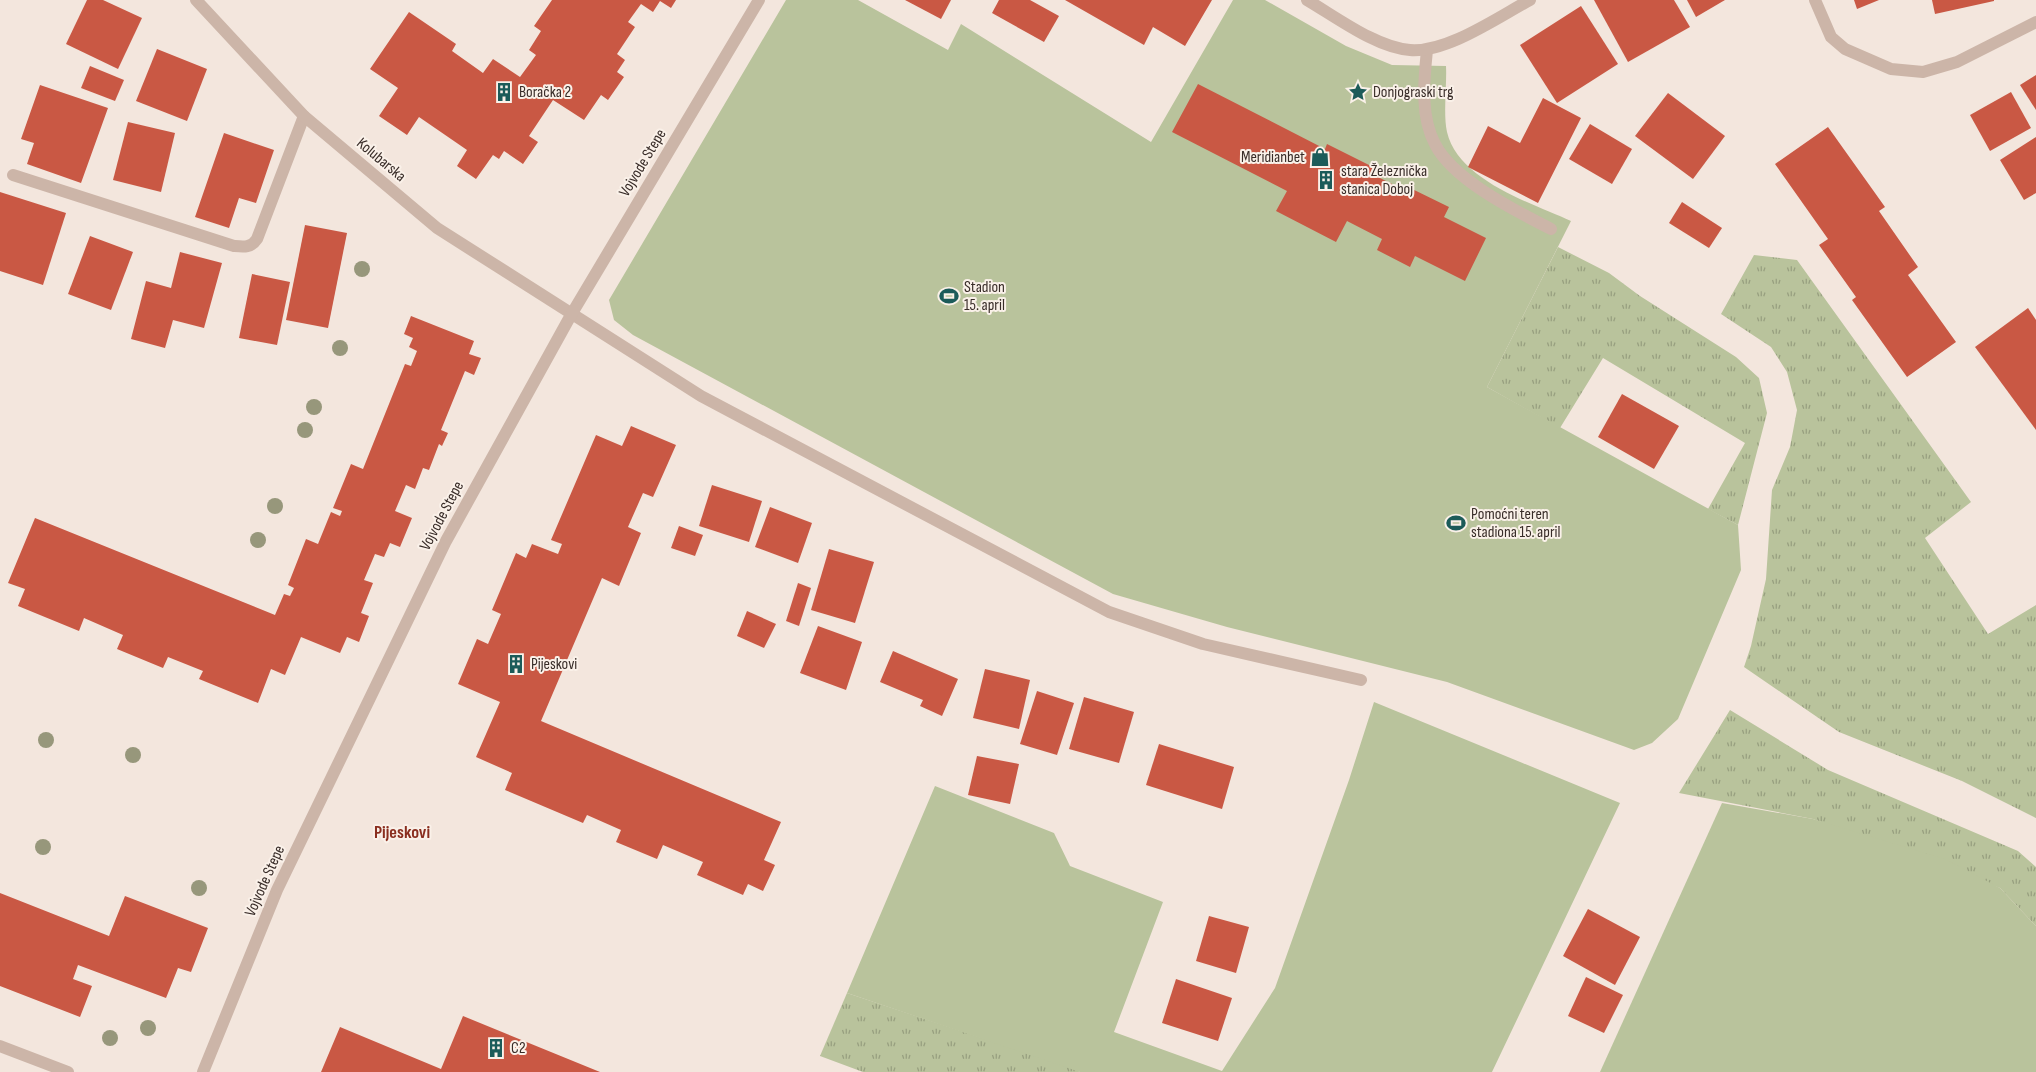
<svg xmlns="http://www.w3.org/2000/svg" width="2036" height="1072" font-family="'Sofia Sans Condensed',sans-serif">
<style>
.grass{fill:url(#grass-tufts)}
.green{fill:#b9c39c}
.building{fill:#c95844}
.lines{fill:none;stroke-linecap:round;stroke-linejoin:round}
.service{stroke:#ccb5a8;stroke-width:12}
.minor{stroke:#ccb5a8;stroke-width:12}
.tree{fill:#97977b}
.labels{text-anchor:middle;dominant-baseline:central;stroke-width:4;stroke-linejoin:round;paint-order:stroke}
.poi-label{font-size:16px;fill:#382c28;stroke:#faf1e9;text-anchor:start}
.street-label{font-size:16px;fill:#382c28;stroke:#faf1e9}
.neighbourhood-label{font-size:18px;font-weight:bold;fill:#8a2e1f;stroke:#faf1e9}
</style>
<defs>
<pattern id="grass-tufts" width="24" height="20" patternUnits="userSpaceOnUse" patternTransform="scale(1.25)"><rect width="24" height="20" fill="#b9c39c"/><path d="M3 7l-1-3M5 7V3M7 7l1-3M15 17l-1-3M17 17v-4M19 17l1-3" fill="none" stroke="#979f7f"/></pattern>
</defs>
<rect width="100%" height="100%" fill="#f3e6dd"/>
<g class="grass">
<polygon points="1558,247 1609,273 1640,296 1736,357 1759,378 1767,413 1738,525 1708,509 1745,443 1603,358 1560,428 1487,387"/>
<polygon points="1754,255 1797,260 1971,502 1925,538 1988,634 2036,605 2036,818 1962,781 1839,732 1744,667 1751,646 1766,579 1772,490 1790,447 1797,410 1787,372 1771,347 1721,314"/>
<polygon points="1730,710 1828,770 2018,851 2036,867 2036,926 2000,888 1813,819 1679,793"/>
<polygon points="847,993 1075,1069 1080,1072 863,1072 820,1056"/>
</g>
<g class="green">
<path d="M786,0H858L948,50L961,24L1151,142L1233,0H1265L1346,46L1392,65L1446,66C1447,85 1443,114 1447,132C1458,180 1531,203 1571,221L1487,387L1738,525L1741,570L1678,719L1652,743L1634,750L1447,682L1227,627L1113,594L633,335L614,320L609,300Z"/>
<polygon points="1374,702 1620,803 1492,1072 1080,1072 847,993 935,786 1054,833 1070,866 1163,902 1114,1032 1222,1071 1275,988 1349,780"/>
<polygon points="1722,803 1813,819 1945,859 2000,888 2036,926 2036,1072 1600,1072"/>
</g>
<g class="building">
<polygon points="87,0 103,0 142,18 118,69 66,44"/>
<polygon points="552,0 676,0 671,8 660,1 653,12 641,4 628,22 635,27 617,54 625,60 617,72 624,77 608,100 601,95 584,120 553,100 529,136 538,142 523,164 504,151 499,159 493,155 476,179 457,166 467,150 419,117 407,135 379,116 398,88 370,69 409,12 456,44 452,51 483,73 493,59 520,77 536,55 529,50 541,31 534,26"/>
<polygon points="905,0 951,0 941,19"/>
<polygon points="999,0 1030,0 1059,16 1044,42 992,13"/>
<polygon points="1065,0 1212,0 1185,46 1153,27 1144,45"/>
<polygon points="1594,0 1674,0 1690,27 1628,62"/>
<polygon points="1687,0 1725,0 1696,17"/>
<polygon points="1854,0 1879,0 1857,9"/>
<polygon points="1932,0 1994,0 1994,1 1935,14"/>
<polygon points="1581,6 1618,64 1557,103 1520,45"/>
<polygon points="157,49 207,69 187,121 136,101"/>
<polygon points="90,66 124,80 115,101 81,88"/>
<polygon points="2036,75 2036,110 2020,85"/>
<polygon points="1198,84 1325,149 1327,144 1379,170 1376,176 1402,189 1404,185 1449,207 1444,217 1486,238 1465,281 1415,256 1410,267 1377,250 1382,239 1347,221 1336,242 1276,211 1287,191 1172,132"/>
<polygon points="40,85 108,108 81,183 27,164 34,143 21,139"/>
<polygon points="2011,92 2031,128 1990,151 1970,115"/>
<polygon points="1668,93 1725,136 1693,179 1635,136"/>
<polygon points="1543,98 1581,118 1538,203 1468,167 1488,126 1520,143"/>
<polygon points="128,122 175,133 161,192 113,180"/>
<polygon points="1590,124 1632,149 1612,184 1569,159"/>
<polygon points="1828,127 1885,207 1879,211 1918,267 1908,275 1956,342 1907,377 1852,300 1856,297 1819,245 1828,239 1775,164"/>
<polygon points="224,133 274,150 256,203 239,198 229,228 195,217"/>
<polygon points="2036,137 2036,193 2024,200 2000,160"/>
<polygon points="0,192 66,213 43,285 0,271"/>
<polygon points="1682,202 1722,228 1709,248 1669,223"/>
<polygon points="305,225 347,233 328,328 286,320"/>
<polygon points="90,236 133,252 111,310 68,294"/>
<polygon points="180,252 222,263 204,328 173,320 165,348 131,339 146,281 171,288"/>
<polygon points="252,274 290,282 277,345 239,338"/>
<polygon points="2028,308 2036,320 2036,430 1975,347"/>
<polygon points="411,316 474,341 469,354 481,358 474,375 465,371 441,430 448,433 442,446 439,444 429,470 423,468 415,489 406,485 395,511 412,518 400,547 390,543 384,557 375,554 364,580 373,583 361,613 369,616 359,642 347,637 340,653 301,637 285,675 271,669 258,703 199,679 203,671 168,657 163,668 117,649 123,635 84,618 79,631 18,606 25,589 8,583 35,518 275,615 284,594 290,596 294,588 288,585 306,539 318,544 331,512 340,516 342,511 333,508 351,464 363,469 405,364 411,366 417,351 409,347 413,338 404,334"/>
<polygon points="1622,394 1679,426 1654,469 1598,437"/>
<polygon points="631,426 676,445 653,497 643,493 628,527 641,533 619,586 602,578 541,721 781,822 764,860 775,865 763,891 748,884 743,895 697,875 703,862 663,845 657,859 616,842 621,830 587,815 583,823 505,790 512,773 476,757 500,702 458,684 477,639 488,644 501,614 492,610 516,553 526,558 532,544 558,554 562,544 551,540 596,435 622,446"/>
<polygon points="712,485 762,501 749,542 699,526"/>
<polygon points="770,507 812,523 798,563 755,547"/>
<polygon points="679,526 703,535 695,556 671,548"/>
<polygon points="829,549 874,562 855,623 811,610"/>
<polygon points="798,583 811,588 799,626 786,621"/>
<polygon points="747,611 776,624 764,648 737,636"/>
<polygon points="818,626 862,642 846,690 800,673"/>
<polygon points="893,651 958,679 942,716 920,706 923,700 880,682"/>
<polygon points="985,669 1030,680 1019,729 973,718"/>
<polygon points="1037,691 1074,703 1057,755 1020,744"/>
<polygon points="1084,697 1134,712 1119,763 1069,749"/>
<polygon points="1159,744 1234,767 1222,809 1146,785"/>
<polygon points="977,756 1019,764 1010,804 968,795"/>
<polygon points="0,893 109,936 125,896 208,928 191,972 178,968 166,998 78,965 73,979 92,986 80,1017 0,986"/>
<polygon points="1588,909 1640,937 1615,985 1563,956"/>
<polygon points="1209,916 1249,927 1236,973 1196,961"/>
<polygon points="1586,977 1623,995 1604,1033 1568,1016"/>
<polygon points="1176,979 1232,998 1218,1041 1162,1023"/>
<polygon points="463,1016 600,1072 321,1072 340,1027 441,1069"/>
</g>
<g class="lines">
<g class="service">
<path d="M1427,50C1424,80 1420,116 1435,144C1453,180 1516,211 1551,229"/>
<path d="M13,175L234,246C244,247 251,248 257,239L304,116"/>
</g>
<g class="minor">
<polyline points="196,0 304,116 437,228 701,396 1109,612 1203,644 1361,680"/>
<path d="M1307,0C1336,17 1377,48 1410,50C1447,53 1498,17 1530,0"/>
<polyline points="1815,0 1831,37 1845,49 1891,69 1923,72 1957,62 2036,22"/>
<polyline points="0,1046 68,1072"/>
<polyline points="203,1072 277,890 446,541 571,315 759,0"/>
</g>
</g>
<g class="tree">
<circle cx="362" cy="269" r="8"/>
<circle cx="340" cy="348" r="8"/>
<circle cx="314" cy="407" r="8"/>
<circle cx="305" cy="430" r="8"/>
<circle cx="275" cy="506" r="8"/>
<circle cx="258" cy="540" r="8"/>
<circle cx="46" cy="740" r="8"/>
<circle cx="133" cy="755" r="8"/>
<circle cx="43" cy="847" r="8"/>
<circle cx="199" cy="888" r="8"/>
<circle cx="148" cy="1028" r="8"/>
<circle cx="110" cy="1038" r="8"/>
</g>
<defs>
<g id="building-bare" transform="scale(1.5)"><path d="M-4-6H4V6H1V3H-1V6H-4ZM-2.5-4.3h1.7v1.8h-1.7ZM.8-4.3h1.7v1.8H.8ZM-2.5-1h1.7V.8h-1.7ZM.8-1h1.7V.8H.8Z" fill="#1c5b59" stroke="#faf1e9" stroke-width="2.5" paint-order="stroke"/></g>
<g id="sight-bare" transform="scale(1.5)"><path d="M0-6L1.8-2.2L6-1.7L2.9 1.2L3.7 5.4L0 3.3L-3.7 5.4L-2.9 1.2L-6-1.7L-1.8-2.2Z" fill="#1c5b59" stroke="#faf1e9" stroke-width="2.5" paint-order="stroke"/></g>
<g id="shop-bare" transform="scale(1.5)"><path d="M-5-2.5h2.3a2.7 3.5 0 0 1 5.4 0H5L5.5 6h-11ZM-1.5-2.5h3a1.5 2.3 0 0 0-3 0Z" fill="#1c5b59" stroke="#faf1e9" stroke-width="2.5" paint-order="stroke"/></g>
<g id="stadium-bare" transform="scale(1.5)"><path d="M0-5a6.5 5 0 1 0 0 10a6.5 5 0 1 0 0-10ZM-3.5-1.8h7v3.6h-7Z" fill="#1c5b59" stroke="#faf1e9" stroke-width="2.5" paint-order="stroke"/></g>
</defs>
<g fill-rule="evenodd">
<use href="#building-bare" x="504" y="92"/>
<use href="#sight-bare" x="1358" y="92"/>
<use href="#shop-bare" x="1320" y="157"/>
<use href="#building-bare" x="1326" y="180"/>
<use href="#stadium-bare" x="949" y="296"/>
<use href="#stadium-bare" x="1456" y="523"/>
<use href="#building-bare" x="516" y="664"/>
<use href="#building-bare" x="496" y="1048"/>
</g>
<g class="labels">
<g class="poi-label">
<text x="519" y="92">Boračka 2</text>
<text x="1373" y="92">Donjograski trg</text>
<text x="1305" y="157" text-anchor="end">Meridianbet</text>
<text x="1341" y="171">stara Železnička<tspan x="1341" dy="18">stanica Doboj</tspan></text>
<text x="964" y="287">Stadion<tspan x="964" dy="18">15. april</tspan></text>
<text x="1471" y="514">Pomoćni teren<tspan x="1471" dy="18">stadiona 15. april</tspan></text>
<text x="531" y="664">Pijeskovi</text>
<text x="511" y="1048">C2</text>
</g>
<g class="street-label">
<text transform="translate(381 160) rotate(40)">Kolubarska</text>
<text transform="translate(643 163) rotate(-59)">Vojvode Stepe</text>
<text transform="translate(442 516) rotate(-62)">Vojvode Stepe</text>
<text transform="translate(265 881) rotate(-66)">Vojvode Stepe</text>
</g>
<g class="neighbourhood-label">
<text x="402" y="832">Pijeskovi</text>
</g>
</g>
</svg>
